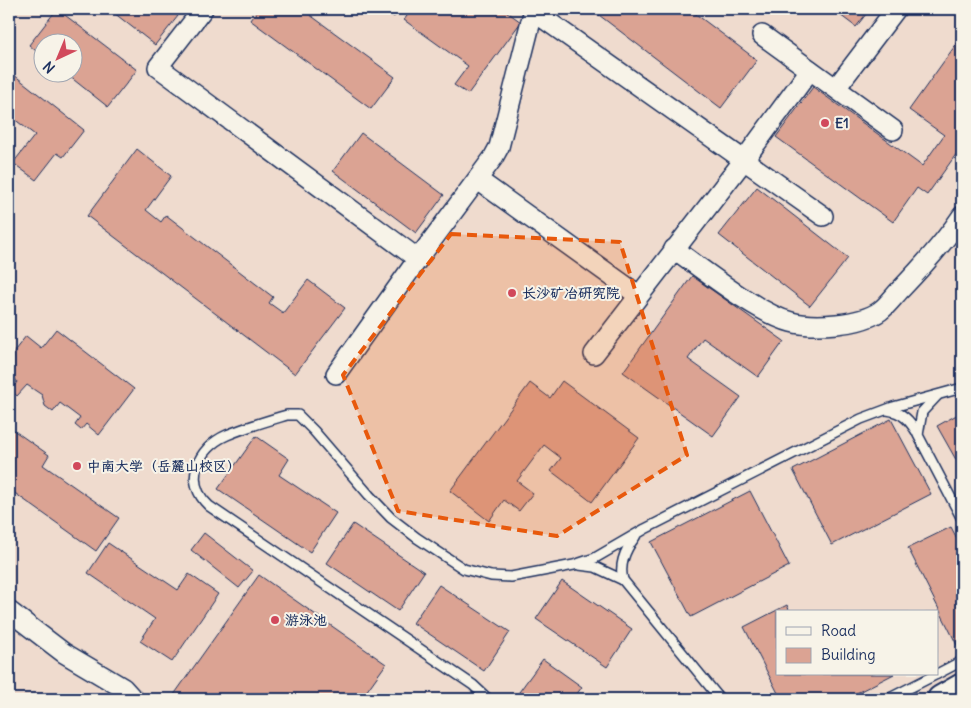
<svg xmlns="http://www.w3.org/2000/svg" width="971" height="708" font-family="Delius,'LXGW WenKai TC',sans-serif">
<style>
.built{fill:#efdbce;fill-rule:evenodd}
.building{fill:#dba393;stroke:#1b2f5e}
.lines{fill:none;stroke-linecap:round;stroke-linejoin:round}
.lane-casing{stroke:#1b2f5e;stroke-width:12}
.street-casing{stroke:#1b2f5e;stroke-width:22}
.secondary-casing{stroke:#1b2f5e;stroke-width:30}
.lane{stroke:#f7f3e8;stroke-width:9}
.street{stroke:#f7f3e8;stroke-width:19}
.secondary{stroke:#f7f3e8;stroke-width:26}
.marked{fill:#e8590c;fill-opacity:0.2;stroke:#e8590c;stroke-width:4;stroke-dasharray:10 6;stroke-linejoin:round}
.poi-dot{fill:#d1495b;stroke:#f7f3e8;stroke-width:2}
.labels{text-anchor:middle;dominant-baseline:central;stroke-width:4;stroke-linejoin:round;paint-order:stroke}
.poi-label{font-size:14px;font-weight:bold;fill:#1b2f5e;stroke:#f7f3e8;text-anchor:start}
</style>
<rect width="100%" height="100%" fill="#f7f3e8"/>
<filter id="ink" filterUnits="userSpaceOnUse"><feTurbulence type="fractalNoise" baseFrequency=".02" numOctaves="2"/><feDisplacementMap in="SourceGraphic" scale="10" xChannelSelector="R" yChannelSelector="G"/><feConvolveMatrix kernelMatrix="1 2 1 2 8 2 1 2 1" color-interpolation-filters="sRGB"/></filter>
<g filter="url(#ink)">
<path class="built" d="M9,9H962V699H9ZM42,42H72V72H42ZM777,612H937V674H777Z"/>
<g class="building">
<polygon points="57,9 137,70 108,107 64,72 72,72 72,42 42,42 42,56 29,45"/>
<polygon points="109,9 169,9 178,16 155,45"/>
<polygon points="258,9 302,9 395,77 371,109 250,20"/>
<polygon points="384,9 400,9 394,17"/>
<polygon points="412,9 503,9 521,22 468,94 454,85 468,66 404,20"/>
<polygon points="591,9 689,9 757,60 721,108"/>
<polygon points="832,9 870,9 856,27"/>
<polygon points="962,36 962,146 927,195 917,188 893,222 776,137 813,87 922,166 944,135 909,110"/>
<polygon points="9,71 84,130 63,157 57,153 36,180 13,163 35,135 9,115"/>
<polygon points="361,133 444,195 416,233 333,171"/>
<polygon points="137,149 171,176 146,210 161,222 166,215 273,297 269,303 283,313 308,280 345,308 295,374 87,216"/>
<polygon points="757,187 848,258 810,306 719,235"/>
<polygon points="692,276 784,341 758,377 703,338 688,359 741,397 713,436 623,372"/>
<polygon points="56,329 134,389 99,435 86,424 81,430 75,425 80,418 60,403 53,412 45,406 42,395 27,385 17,396 11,390 17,382 10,369 15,350 26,336 41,348"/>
<polygon points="562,381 639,438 592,502 551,471 561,458 544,445 517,481 533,493 519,511 504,500 489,521 450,491 530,383 550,398"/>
<polygon points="962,412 962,463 959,465 937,426"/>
<polygon points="891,419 931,494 832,545 793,470"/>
<polygon points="9,427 49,455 43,465 119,518 96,551 9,489"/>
<polygon points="256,436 289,459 279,475 336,513 310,552 218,489"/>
<polygon points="750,491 789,566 691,617 651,542"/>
<polygon points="353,524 424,572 398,611 327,563"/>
<polygon points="951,527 962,548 962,645 958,647 908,548"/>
<polygon points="204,533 253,571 239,588 191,550"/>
<polygon points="108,543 178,590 189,574 218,594 172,662 140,641 155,619 88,573"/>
<polygon points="259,575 386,664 361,699 171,699"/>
<polygon points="562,581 632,629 607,667 536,619"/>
<polygon points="439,585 510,632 484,671 413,623"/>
<polygon points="787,605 790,612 777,612 777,674 894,674 845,699 781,699 744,627"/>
<polygon points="543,659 582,687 573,699 514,699"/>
</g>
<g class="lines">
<g class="lane-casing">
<g id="lane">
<polyline points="937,396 922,412 918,435 962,519"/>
<path d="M887,410C903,412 910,421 918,434"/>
<path d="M635,537C625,550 619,565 623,580L720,699"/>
<polyline points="579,565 595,567 623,580"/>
<polyline points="937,674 962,661"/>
<path d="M488,699L473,685L209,506C183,482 197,448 227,435C246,427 267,421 287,415H298L314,431L369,495L391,518L417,538L464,569L491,576L511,577L574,565L595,558L645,529L861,419L893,407L962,388"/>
<polyline points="888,699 937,674"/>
</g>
</g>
<g class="street-casing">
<g id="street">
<polyline points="203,9 158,67 418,259"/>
<polyline points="533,11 823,216"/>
<polyline points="762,35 893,130"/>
<polyline points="836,88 896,9"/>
<polyline points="478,180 638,295"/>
<path d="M674,249C704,270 757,313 791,322C813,328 861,325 880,311C888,305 894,296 901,289C924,265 944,243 962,216"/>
<polyline points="594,354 744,160 810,70"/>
<polyline points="336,374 418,259 493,158 499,147 534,9"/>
<polyline points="9,611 64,653 123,688 133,699"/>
</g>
</g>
<g class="secondary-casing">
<polyline id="secondary" points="941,699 962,687"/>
</g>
<use href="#lane" class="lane"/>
<use href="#street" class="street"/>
<use href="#secondary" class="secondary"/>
</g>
</g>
<path class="marked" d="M451,234L620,242L687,455L557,536L398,511L343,375Z"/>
<g class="poi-dot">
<circle cx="825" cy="123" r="5"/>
<circle cx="512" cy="293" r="5"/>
<circle cx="77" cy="466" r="5"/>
<circle cx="275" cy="620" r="5"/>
</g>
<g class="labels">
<g class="poi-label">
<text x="835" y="123">E1</text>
<text x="522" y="293">长沙矿冶研究院</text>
<text x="87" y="466">中南大学（岳麓山校区）</text>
<text x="285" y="620">游泳池</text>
</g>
</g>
<rect width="971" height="708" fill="none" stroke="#f7f3e8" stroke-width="30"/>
<rect x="15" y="15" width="941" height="678" fill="none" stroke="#1b2f5e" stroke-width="2" filter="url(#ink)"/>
<rect x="776" y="610" width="162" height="65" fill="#f7f3e8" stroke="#9fa5b1"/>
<rect x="786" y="627" width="25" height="8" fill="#f7f3e8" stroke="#9fa5b1"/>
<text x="821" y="636" font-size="15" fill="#1b2f5e">Road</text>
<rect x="786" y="648" width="25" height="15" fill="#dba393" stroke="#9fa5b1"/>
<text x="821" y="660" font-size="15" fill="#1b2f5e">Building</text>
<g transform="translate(58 58) rotate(224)"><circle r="24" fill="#f7f3e8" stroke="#9fa5b1"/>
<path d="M0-4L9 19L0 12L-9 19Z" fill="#d1495b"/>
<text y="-8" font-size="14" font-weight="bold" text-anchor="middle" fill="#1b2f5e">N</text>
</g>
</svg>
